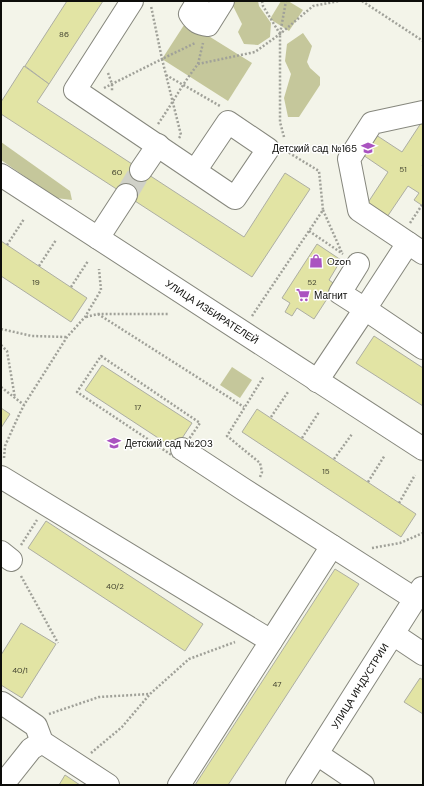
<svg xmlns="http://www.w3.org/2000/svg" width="424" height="786" font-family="'DM Sans',sans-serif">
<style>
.green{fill:#c5c79b}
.building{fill:#e2e4a4;stroke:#adaea3}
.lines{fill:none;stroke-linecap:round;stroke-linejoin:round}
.minor-tunnel{stroke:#d0d1c8;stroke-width:22;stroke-dasharray:22 11;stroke-linecap:butt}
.minor-casing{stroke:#86877d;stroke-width:24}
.path{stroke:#a0a199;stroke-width:2.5;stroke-dasharray:2 2;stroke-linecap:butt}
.minor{stroke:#fff;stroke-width:22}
.labels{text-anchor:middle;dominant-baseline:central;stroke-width:3;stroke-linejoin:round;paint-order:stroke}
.number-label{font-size:8px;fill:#424330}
.poi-label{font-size:10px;fill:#0d0d0a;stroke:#fff;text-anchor:start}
.street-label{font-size:10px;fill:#0d0d0a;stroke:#fff}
</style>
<rect width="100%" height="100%" fill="#f3f4e9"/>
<g class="green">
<polygon points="234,1 258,1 259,6 271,23 270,37 258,45 244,44 238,32 242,24 233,6"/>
<polygon points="281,1 288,1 303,10 289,31 270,19"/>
<polygon points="186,22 252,63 228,101 162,59"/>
<polygon points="303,33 312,46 307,62 310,68 320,77 320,85 299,117 288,117 284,98 291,74 285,61 287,44"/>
<polygon points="1,142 70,191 72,200 56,198 1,160"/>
<polygon points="232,367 252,380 240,398 220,385"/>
</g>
<g class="building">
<polygon points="67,1 103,1 49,84 25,66"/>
<polygon points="24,66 49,84 37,102 244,237 285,173 310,189 252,277 1,114 1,102"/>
<polygon points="423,120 423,164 422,166 423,167 423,206 414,200 419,193 408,186 387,217 367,204 388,172 363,155 376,135 402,152"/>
<polygon points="1,241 87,298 71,322 1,276"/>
<polygon points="317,244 341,260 329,280 336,285 314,319 297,308 292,316 285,312 290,303 282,298"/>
<polygon points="374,336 423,368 423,406 356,363"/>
<polygon points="102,365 192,423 175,449 85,390"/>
<polygon points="1,408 10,414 1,428"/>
<polygon points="257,409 416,514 401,537 242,432"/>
<polygon points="46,521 203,624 185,651 28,548"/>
<polygon points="335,569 359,584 228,785 195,785"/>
<polygon points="21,623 56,644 22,698 1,685 1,655"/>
<polygon points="420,678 423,680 423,714 404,702"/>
<polygon points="65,775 80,785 59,785"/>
</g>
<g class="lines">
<polyline class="minor-tunnel" points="126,195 141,170"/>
<g class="minor-casing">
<g id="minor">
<polyline points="132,1 75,90 235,198 268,149 228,122 195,171"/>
<path d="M198,1L190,14C195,22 199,24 208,25L223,1"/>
<polyline points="423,112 372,123 349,159 359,210 423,253"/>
<polyline points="141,170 158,145"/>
<polyline points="1,175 423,449"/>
<polyline points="98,238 126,195"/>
<polyline points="358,264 340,293 365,309 408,243"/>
<polyline points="317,381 365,309 423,348"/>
<polyline points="182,449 243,489 415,599"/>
<polyline points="1,477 271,641"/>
<polyline points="1,552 11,560"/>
<polyline points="393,634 423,654"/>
<polyline points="2,703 36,726 42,742 108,785"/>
<polyline points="317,754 363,785"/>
<polyline points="4,785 4,783 31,749 42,742"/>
<polyline points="179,785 332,546"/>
<polyline points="297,785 422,588"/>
</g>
</g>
<g class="path">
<polyline points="262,1 263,6 280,34"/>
<polyline points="362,1 423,41"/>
<polyline points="198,64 203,43"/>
<polyline points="108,73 112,84 112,91"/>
<polyline points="166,75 220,106"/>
<polyline points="104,88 162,59 151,6"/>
<path d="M158,124C172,104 183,83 198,64L255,52L280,34L313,6L339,1"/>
<polyline points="284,137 280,122 280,34 286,1"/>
<polyline points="179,138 181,135 162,59 195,43"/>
<polyline points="323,210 342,253"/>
<polyline points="410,223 422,205"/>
<polyline points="309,231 343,254"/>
<polyline points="7,245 24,219"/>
<polyline points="39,266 56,240"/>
<polyline points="71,287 88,261"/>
<polyline points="98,314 244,407"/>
<polyline points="252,316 323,210 319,171 286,151"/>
<polyline points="86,317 98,314 169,314"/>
<polyline points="1,329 32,336 66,337"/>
<polyline points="1,345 7,351 15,398"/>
<polygon points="101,356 200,423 176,458 77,392"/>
<polyline points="1,387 24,405"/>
<polyline points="271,417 288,392"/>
<polyline points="302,438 319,412"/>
<polyline points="4,458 5,446 18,417 24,405 67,337 85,317 101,290 99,269"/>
<polyline points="334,459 352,434"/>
<polyline points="260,477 262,472 260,463 227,436 264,376"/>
<polyline points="368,482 385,455"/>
<polyline points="399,503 415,475"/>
<polyline points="21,545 37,520"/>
<polyline points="372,548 400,543 423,533"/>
<polyline points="21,576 58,643"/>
<polyline points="49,714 99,697 150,694 189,659 235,642"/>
<polyline points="91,753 122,727 150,694"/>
</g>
<use href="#minor" class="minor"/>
</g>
<defs>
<g id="school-bare" transform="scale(1.08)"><path d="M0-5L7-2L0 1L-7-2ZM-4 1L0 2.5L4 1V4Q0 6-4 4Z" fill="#aa53c0" stroke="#fff" stroke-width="2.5" paint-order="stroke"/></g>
<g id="shop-bare" transform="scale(1.08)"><path d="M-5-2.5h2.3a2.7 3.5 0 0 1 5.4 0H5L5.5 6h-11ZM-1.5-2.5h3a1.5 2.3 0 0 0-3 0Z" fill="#aa53c0" stroke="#fff" stroke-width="2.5" paint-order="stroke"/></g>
<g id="supermarket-bare" transform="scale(1.08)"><path d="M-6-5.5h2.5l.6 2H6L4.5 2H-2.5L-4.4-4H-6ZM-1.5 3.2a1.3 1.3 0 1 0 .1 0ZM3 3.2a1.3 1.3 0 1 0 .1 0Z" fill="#aa53c0" stroke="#fff" stroke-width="2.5" paint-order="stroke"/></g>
</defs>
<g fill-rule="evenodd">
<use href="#school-bare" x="368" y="148"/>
<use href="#shop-bare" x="316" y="261"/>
<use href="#supermarket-bare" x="303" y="295"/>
<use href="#school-bare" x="114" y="443"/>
</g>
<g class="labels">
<g class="number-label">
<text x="64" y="34">86</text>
<text x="403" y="169">51</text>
<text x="117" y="172">60</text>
<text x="36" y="282">19</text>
<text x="312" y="282">52</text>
<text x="138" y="407">17</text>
<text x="326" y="471">15</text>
<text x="115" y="586">40/2</text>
<text x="20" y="670">40/1</text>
<text x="277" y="684">47</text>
</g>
<g class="poi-label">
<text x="357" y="148" text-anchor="end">Детский сад №165</text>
<text x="327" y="261">Ozon</text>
<text x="314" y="295">Магнит</text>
<text x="125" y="443">Детский сад №203</text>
</g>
<g class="street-label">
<text transform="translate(212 312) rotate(33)">УЛИЦА ИЗБИРАТЕЛЕЙ</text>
<text transform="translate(360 686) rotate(-58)">УЛИЦА ИНДУСТРИИ</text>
</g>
</g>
<rect width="424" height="786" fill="none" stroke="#0d0d0a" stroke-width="4"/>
</svg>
